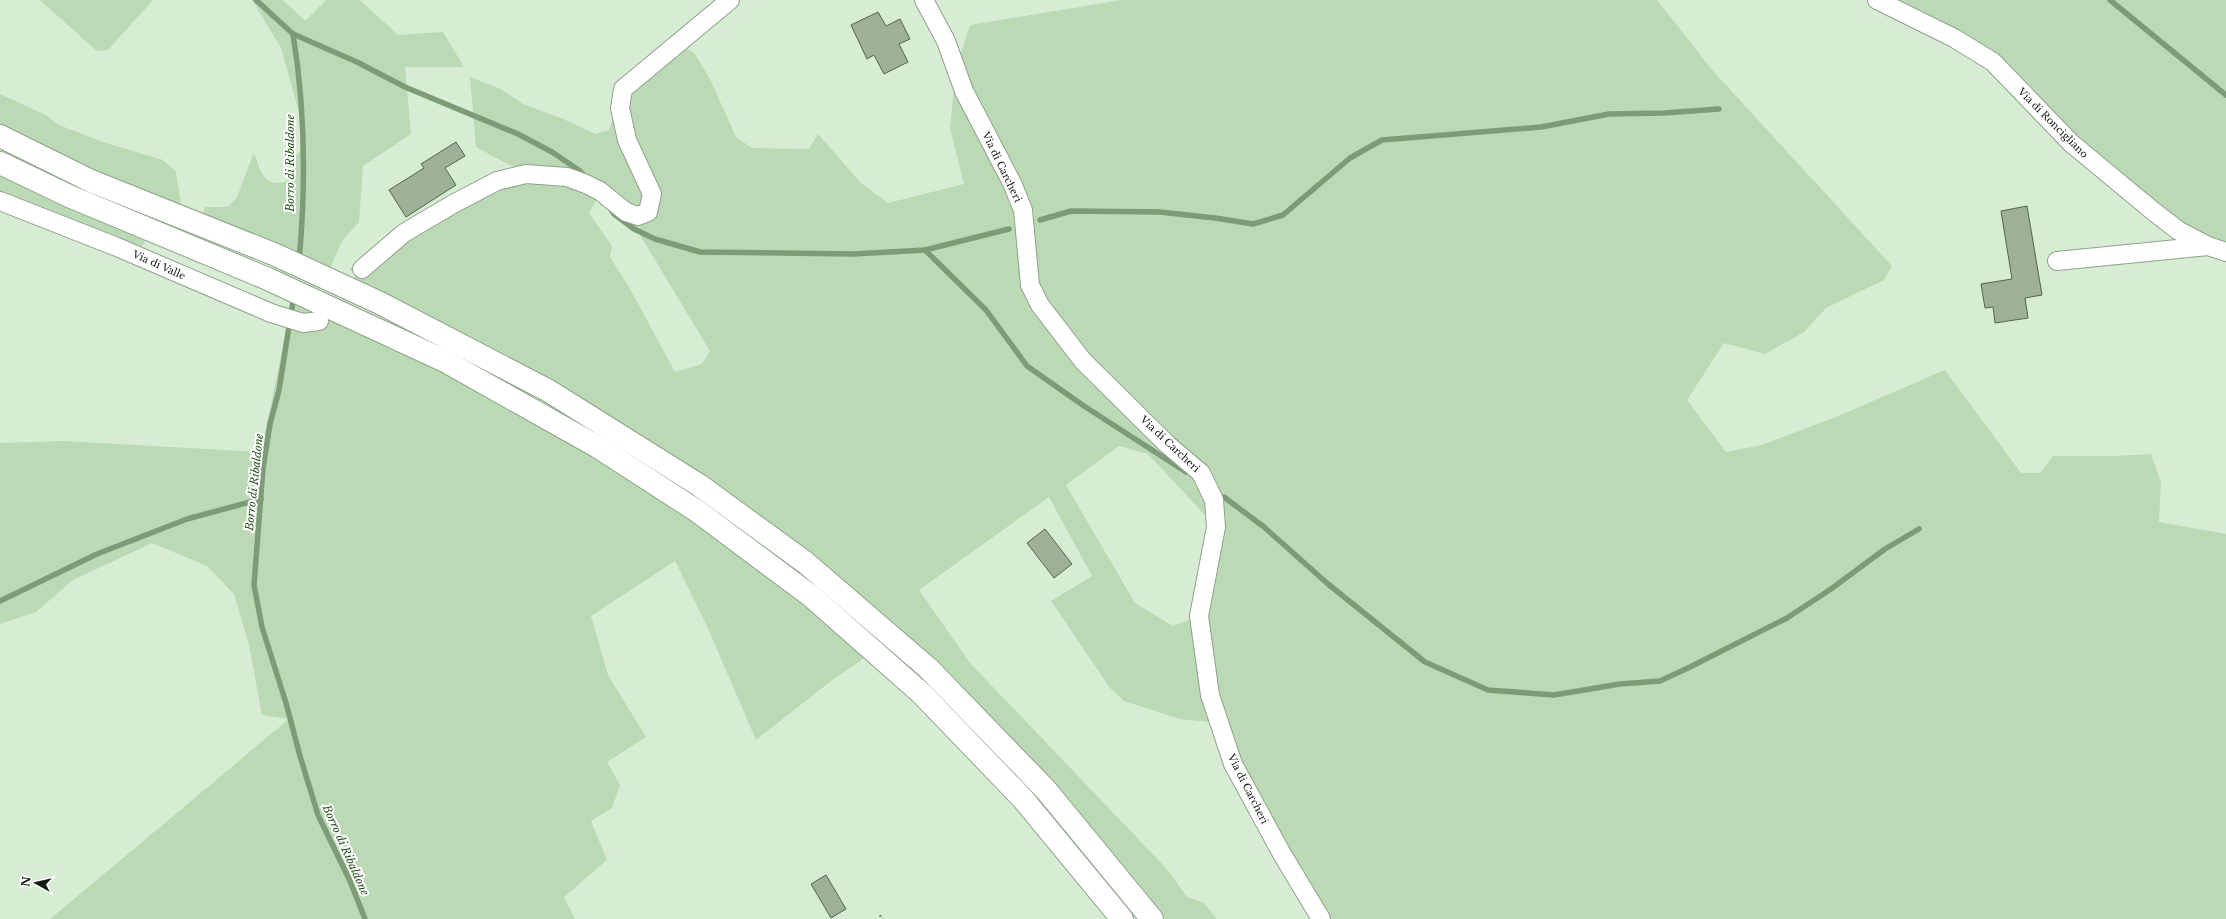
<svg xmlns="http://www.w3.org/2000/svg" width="2226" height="919" font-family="'Libre Baskerville',serif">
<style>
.green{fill:#bbd9b5;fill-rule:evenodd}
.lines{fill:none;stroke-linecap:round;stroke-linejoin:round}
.stream{stroke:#7c9b76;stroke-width:5.5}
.building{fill:#9cb198;stroke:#53664f}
.minor-tunnel{stroke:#b9cdb6;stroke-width:18;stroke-dasharray:18 9;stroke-linecap:butt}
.minor-casing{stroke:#8ea38a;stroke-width:20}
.highway-casing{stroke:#8ea38a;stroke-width:24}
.path{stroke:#7b8b79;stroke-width:2.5;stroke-dasharray:2 2;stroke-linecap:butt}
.minor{stroke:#fff;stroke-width:18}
.highway{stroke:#fff;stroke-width:22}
.labels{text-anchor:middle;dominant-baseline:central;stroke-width:4;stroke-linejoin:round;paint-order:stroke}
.street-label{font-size:10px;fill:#121a11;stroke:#fff}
.water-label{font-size:11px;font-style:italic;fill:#234e1a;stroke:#fff}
</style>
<rect width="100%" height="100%" fill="#d7edd3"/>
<g class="green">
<polygon points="40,0 153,0 108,50 97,51"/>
<path d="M252,0H283L305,21L326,0H360L398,35L443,32L464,67H405L411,134L363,166L359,222L342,241L326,278L199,225L205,207H228L237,197L254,152C260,170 264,189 287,181L290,165L302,148L301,119L281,48Z"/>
<path d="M1122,0H1657L1714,72L1892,266L1884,280L1826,308L1804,332L1765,354L1724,343L1687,400L1726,452L1762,445L1843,414L1945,370L2021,473H2040L2053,456H2116L2151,454L2161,483L2159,522L2226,534V919H1321L1219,723L1180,719L1124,701L1110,688L1051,601L1092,576L1049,497L919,590L970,663L1166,868L1187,897L1204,903L1217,919H1152L982,723L699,485L346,288L362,269L404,233L526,174L476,147L470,77L501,89L523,104L563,119L596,134L609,130L623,89L677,43L694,53L709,77L736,137L752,148L809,149L818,134L861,183L888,203L964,184L950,128L956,68L970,25ZM600,191L626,212L710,351L702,364L675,372L629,287L610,257L612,246L589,213ZM1119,446L1148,454L1216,527L1199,616L1173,626L1135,603L1066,485Z"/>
<polygon points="1877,0 2226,0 2226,252 2179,231 1993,62"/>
<polygon points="0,94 46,115 59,125 103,142 163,160 176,172 183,218 0,136"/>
<polygon points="0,163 151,230 137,256 0,201"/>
<polygon points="300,293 546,417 875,651 831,681 756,740 706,624 675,561 591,616 608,675 646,737 607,762 620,785 612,808 591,821 607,860 564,897 575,919 50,919 289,719 262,715 249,645 234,594 207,566 152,543 73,580 36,612 0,624 0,443 65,441 261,452 286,332"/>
</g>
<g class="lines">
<g class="stream">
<polyline points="256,0 293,34 357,62 405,87 518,134 552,152 580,171 586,178"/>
<polyline points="2110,0 2226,95"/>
<path d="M293,34C305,107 306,186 299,261"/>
<polyline points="610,208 614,214 634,229 655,239 700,252 854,254 925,250 1009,229"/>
<polyline points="1040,220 1071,211 1160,212 1215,218 1253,224 1283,215 1350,158 1382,140 1541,127 1609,114 1664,113 1719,109"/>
<polyline points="925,250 986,310 1027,366 1084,406 1186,472"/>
<polyline points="294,295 279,390 270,424 263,468 254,585 262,627 286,703 300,756 318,815 350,881 365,919"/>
<polyline points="1224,497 1264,527 1328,584 1425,662 1488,690 1554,695 1620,684 1660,681 1690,667 1787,618 1831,589 1885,549 1919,529"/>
<polyline points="0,601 97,554 187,519 261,499"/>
</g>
</g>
<g class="building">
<polygon points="878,12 886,26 900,19 910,39 899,44 908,62 884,74 874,55 867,59 851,25"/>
<polygon points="456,142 465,156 445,168 456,185 406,217 389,190 424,168 421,164"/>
<polygon points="2027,206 2042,295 2025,298 2028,318 1995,323 1993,307 1985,308 1981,284 2012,279 2001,211"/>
<polygon points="1045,529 1072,564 1054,578 1027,543"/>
<polygon points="826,875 846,909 831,918 811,884"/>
</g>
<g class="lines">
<polyline class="minor-tunnel" points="322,317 362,269"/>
<g class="minor-casing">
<g id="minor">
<polyline points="924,0 946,41 964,91 1012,183 1023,210 1030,285 1040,305 1083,361 1168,445 1201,473 1214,500 1216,527 1199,616 1210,695 1233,764 1282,854 1321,919"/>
<polyline points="1877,0 1954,38 1993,62 2071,143 2153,211 2179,231 2208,246 2226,252"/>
<polyline points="0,201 117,247 271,313 303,323 319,321"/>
<polyline points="2057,261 2208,246"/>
<polyline points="362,269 404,233 453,204 497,181 526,174 567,177 586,184 600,191 626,212 638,216 648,212 652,194 627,140 620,108 623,89 730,0"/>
</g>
</g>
<g class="highway-casing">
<g id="highway">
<polyline points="0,136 91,181 276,255 380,303 549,391 699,485 806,563 928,668 1046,790 1152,919"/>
<polyline points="0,163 69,196 268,279 445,361 598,447 697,511 811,596 921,693 1023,799 1122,919"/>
</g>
</g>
<polyline class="path" points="880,915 882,919"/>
<use href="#minor" class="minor"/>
<use href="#highway" class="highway"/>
</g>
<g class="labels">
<g class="street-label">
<text transform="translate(2053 123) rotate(45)">Via di Roncigliano</text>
<text transform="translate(1002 167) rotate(64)">Via di Carcheri</text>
<text transform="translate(159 265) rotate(24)">Via di Valle</text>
<text transform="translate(1170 444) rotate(43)">Via di Carcheri</text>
<text transform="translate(1248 789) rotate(63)">Via di Carcheri</text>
</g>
<g class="water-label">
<text transform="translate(290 163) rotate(-90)">Borro di Ribaldone</text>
<text transform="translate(254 482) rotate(-84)">Borro di Ribaldone</text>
<text transform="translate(346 850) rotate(66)">Borro di Ribaldone</text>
</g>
</g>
<g transform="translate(36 883) rotate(278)" stroke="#ffffff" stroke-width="3" paint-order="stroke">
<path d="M0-3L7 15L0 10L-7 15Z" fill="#121a11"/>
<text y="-6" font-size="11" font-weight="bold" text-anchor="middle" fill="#121a11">N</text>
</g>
</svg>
